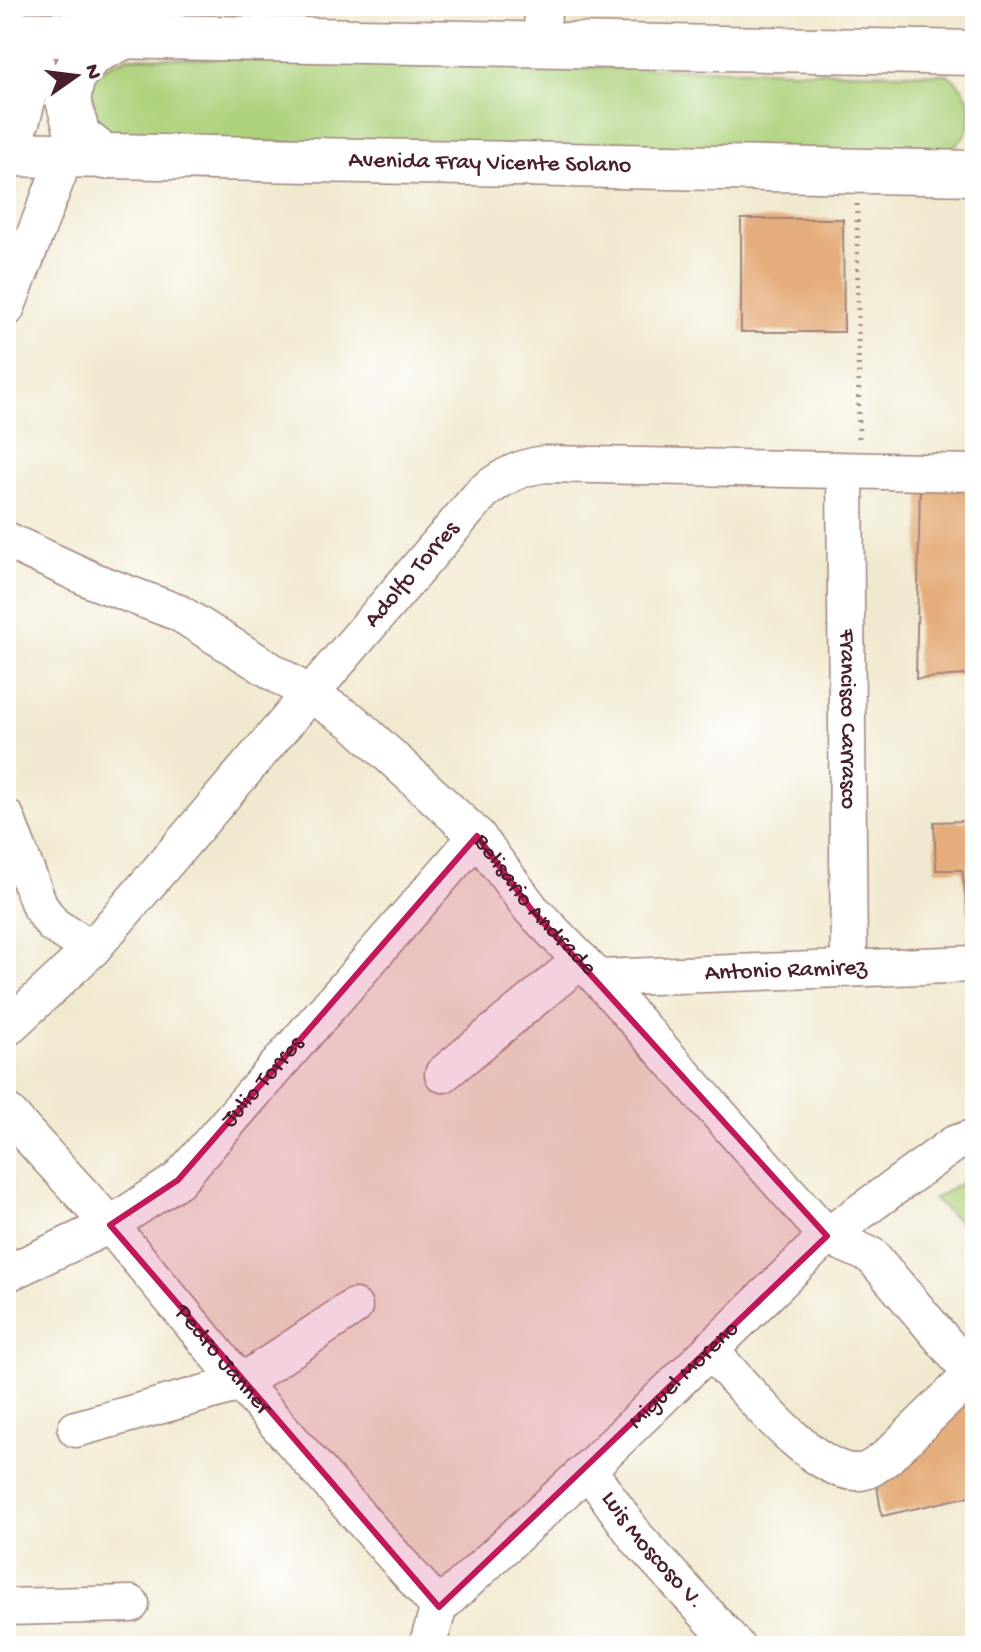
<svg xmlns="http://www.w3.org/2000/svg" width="981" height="1652" font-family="'Gochi Hand',sans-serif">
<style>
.green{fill:#add17b;stroke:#7c7853;stroke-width:2}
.building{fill:#e5ad7b}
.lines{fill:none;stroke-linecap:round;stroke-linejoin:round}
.minor-casing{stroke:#9e847d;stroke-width:39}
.major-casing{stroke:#9e847d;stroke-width:47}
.path{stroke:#9e847d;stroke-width:5;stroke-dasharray:2 6;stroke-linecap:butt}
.minor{stroke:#fff;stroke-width:36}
.major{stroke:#fff;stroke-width:44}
.marked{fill:#c2185b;fill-opacity:0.2;stroke:#c2185b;stroke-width:6;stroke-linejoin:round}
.labels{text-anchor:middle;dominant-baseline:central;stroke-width:6;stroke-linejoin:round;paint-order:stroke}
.street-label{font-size:24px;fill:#4a1f2b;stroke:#fff}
</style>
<rect width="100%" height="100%" fill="#fff"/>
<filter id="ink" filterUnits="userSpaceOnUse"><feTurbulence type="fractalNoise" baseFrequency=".0125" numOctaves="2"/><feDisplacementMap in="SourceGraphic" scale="16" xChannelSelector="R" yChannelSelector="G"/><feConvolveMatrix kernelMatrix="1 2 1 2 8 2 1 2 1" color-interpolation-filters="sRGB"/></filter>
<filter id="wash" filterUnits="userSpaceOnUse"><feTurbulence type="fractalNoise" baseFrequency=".006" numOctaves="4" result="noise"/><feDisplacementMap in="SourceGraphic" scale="32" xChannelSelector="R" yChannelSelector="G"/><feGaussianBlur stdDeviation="1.8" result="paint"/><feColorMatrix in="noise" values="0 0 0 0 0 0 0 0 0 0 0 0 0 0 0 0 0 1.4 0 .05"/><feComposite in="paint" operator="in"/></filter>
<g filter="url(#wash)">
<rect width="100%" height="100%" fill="#f1e9cf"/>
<g class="green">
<path d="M129,57L947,74C980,97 978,133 944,154L111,140L88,116C89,75 91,72 129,57Z"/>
<polygon points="975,1175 975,1236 933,1199"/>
</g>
<g id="blocks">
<g class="building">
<polygon points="741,219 843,219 844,332 741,332"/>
<polygon points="920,486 975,488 975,674 916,679"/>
<polygon points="975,739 975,941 972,941 962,870 936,870 934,822 967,821 973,784 968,740"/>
<polygon points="975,1382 975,1495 882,1516 874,1469"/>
</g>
</g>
</g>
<g filter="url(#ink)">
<use href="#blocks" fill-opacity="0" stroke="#9e847d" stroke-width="2"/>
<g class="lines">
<g class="minor-casing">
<g id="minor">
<polyline points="542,44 543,6"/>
<polyline points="6,309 58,175 60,154"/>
<path id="s1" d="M845,471L849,968"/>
<path id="s2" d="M6,540L94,581L179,613L352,721L477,836L531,909L598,978L827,1236L872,1256L975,1378"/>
<polyline points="6,817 40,907 53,925 92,949"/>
<path id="s3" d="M598,978L975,964"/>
<path id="s4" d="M6,1029L92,949L483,492C504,476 520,467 546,464L975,473"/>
<polyline points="443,1074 581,960"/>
<path id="s5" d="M6,1111L110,1225L241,1383L439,1607"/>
<path id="s6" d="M6,1274L110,1225L178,1180L477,836"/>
<path d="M710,1350C740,1382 813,1475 858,1472C869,1472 877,1464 886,1458L971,1375"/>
<polyline points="76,1429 241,1383 354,1307"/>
<path id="s7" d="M588,1469L637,1538L736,1646"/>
<polyline points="6,1607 131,1604"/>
<path id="s8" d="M427,1646L439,1607L588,1469L827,1236L954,1144L975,1137"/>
</g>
</g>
<g class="major-casing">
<g id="major">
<polyline points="6,34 975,53"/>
<polyline points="6,42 32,65 18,119 6,139"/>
<path id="s9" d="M6,154L975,173"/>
<polyline points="104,157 78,136 68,100 73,75 91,53 128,35"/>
</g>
</g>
<g class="path">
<polyline points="843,6 975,9"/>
<polyline points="748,7 748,6"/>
<polyline points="857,204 859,442"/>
</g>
<use href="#minor" class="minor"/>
<use href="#major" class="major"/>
</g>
</g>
<path class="marked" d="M477,836L531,909L827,1236L439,1607L110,1225L178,1180Z"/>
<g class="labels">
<g class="street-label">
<text stroke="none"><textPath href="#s9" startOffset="484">Avenida Fray Vicente Solano</textPath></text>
<text stroke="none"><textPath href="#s4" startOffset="610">Adolfo Torres</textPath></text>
<text stroke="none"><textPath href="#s1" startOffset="248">Francisco Carrasco</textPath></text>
<text stroke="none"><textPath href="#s2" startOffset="652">Belisario Andrade</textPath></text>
<text stroke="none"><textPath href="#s3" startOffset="188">Antonio Ramirez</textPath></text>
<text stroke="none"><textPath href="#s6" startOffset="326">Julio Torres</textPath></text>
<text stroke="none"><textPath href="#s5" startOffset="330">Pedro Janner</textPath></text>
<text stroke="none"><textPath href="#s8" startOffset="378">Miguel Moreno</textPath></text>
<text stroke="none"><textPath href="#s7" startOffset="104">Luis Moscoso V.</textPath></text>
</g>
</g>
<rect width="981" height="1652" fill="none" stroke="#fff" stroke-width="32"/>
<g transform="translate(76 76) rotate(76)" stroke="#ffffff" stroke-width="6" paint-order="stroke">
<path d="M0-6L14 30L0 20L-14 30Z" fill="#4a1f2b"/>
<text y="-12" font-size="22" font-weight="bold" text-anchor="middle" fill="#4a1f2b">N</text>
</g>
</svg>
